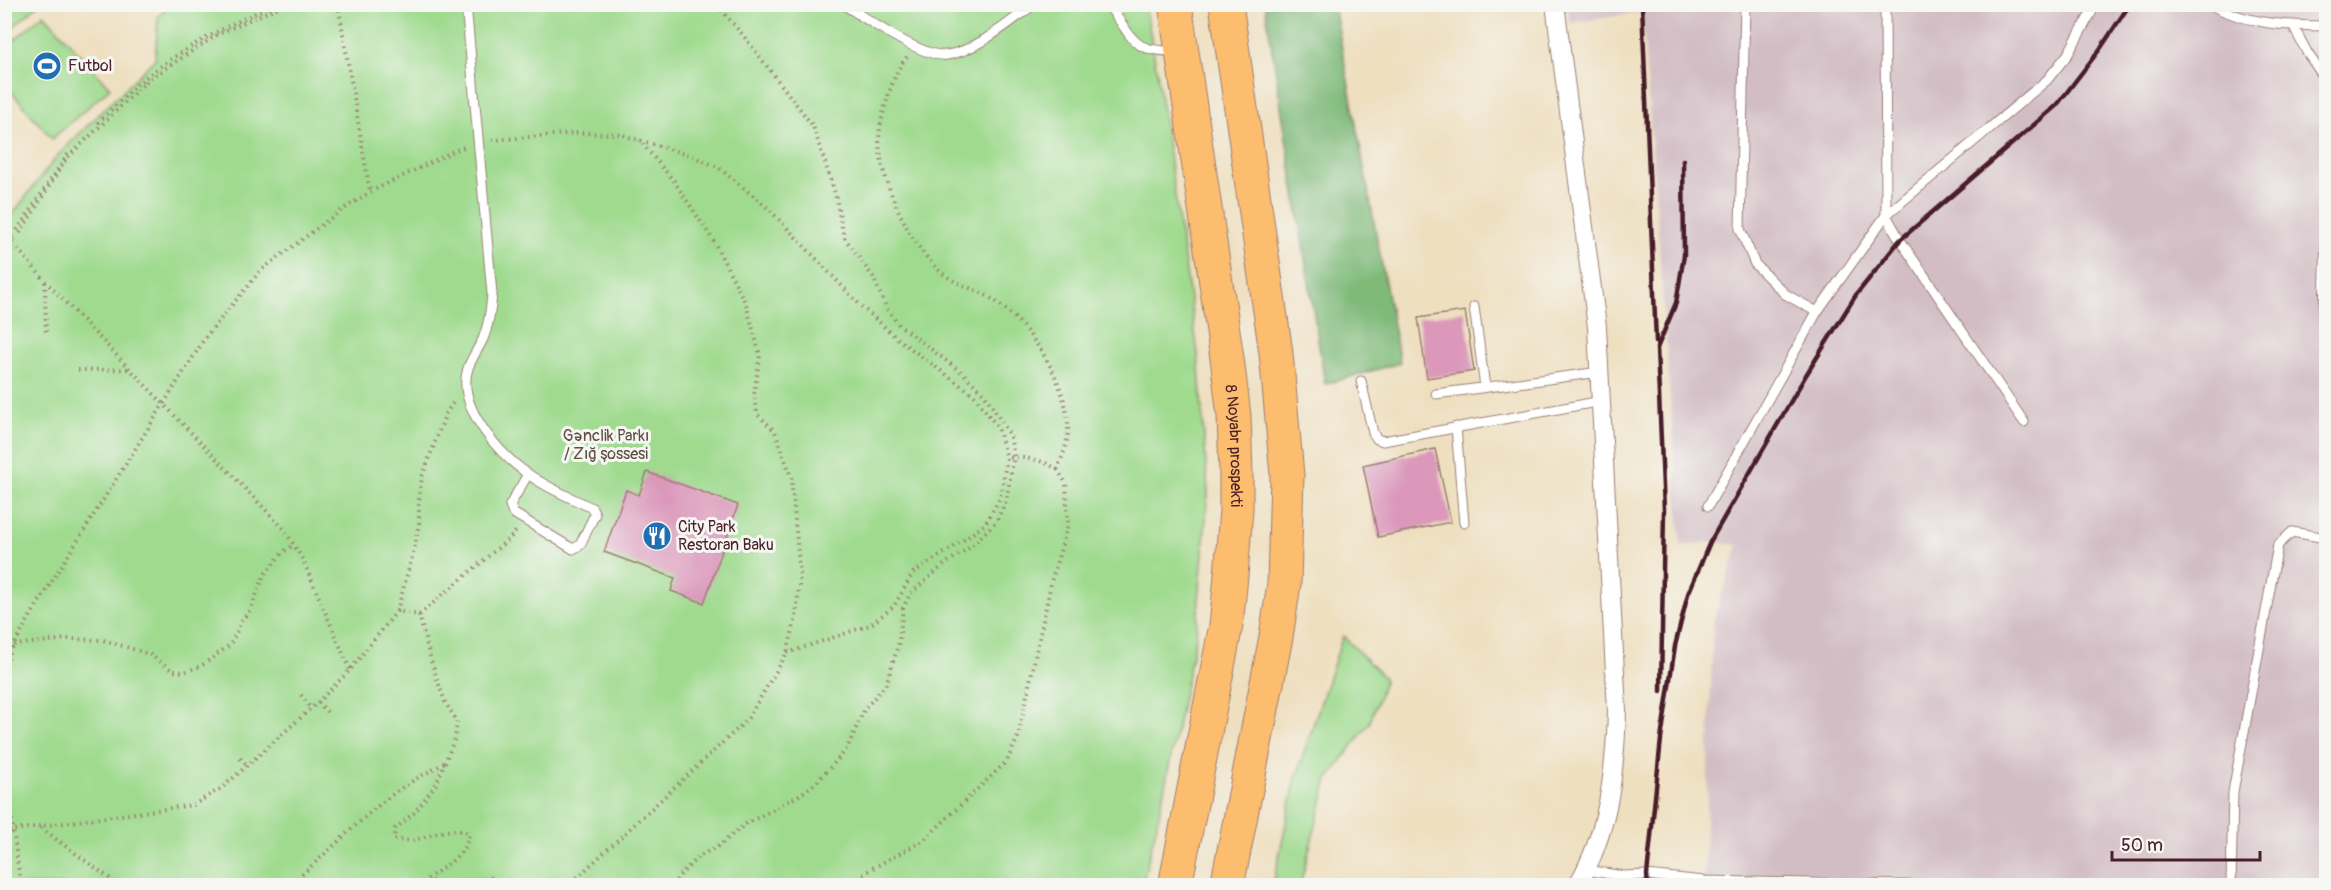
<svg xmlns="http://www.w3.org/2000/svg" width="2331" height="890" font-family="Pangolin,sans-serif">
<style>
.industrial{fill:#d2bdc5}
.green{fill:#9fda8e;stroke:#747c5c;stroke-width:1.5}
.forest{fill:#7fba79;stroke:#646c52;stroke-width:1.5}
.building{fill:#db98bb}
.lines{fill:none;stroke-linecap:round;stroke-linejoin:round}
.lane-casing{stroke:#9c7f75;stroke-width:11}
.street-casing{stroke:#9c7f75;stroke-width:20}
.highway-casing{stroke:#9c7f75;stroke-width:35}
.path{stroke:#9c7f75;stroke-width:4;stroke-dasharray:1.5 4.5;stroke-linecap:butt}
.lane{stroke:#fff;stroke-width:9}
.street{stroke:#fff;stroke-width:18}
.highway{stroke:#fcbd6e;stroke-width:33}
.rail{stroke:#4a1f2b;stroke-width:4.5}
.labels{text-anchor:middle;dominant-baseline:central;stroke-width:6;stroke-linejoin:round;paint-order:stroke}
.poi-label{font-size:16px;fill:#4a1f2b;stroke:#f6f6f2;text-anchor:start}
.park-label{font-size:16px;fill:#5f4e44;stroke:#f6f6f2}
.street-label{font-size:16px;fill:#4a1f2b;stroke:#f6f6f2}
</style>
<rect width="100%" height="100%" fill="#f6f6f2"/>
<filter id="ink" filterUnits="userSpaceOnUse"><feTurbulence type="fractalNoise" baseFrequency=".0167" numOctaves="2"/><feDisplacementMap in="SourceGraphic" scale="12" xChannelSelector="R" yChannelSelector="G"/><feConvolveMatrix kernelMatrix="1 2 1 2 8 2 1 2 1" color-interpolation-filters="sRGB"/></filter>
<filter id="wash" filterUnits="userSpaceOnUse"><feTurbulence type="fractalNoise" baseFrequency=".008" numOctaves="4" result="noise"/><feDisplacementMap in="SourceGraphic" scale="24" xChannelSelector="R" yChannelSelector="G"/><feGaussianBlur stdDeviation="1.35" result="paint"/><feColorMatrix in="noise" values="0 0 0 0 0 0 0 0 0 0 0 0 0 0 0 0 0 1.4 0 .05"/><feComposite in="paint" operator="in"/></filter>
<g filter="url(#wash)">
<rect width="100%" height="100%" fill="#eedfbf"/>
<polygon class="industrial" points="1568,5 2326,5 2326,885 1704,885 1713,622 1738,545 1710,542 1681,546 1642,12 1570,23"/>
<g class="green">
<polygon points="5,4 38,4 38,5 5,34"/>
<polygon points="169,5 1145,5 1157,72 1198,354 1208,493 1196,636 1157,824 1142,885 5,885 4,225 58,155 155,59 158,17"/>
<polygon points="44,14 110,88 52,139 5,84 5,48"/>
<polygon points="1343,636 1385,679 1370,722 1328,779 1300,885 1273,885 1296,777"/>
</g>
<polygon class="forest" points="1265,5 1334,5 1400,363 1325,384"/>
<g id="blocks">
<g class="building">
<polygon points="1465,311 1474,371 1427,378 1418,318"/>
<polygon points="1435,449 1451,522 1378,537 1363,465"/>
<polygon points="647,472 738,505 704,603 671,591 675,578 604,552 626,490 639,495"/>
</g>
</g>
</g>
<g filter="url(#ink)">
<use href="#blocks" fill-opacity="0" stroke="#9c7f75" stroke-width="1.5"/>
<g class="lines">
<g class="lane-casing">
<g id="lane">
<path d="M466,4L492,294C491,310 489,324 483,339C478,350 469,361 467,372C458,410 502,457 531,476C549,489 572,498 592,508L595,514L580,545L573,549L513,513L510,505L528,474"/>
<path d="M843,4C865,18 922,58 947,55C977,51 1010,21 1035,4"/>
<path d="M1107,4C1135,37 1128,52 1176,51"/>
<polyline points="1745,4 1740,229 1755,264 1785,294 1817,312"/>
<polyline points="1885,4 1886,215 1900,240 2024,422"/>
<path d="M2209,4C2246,24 2286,26 2326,26"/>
<polyline points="2293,26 2308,54 2326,80"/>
<polyline points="2326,233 2324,317 2326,320"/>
<polyline points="4,236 9,240"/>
<polyline points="1474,307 1485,387"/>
<polyline points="1361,381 1373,433 1377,439 1383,441 1602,401"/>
<polyline points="1436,394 1600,372"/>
<polyline points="1456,427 1464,523"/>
<polyline points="1708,506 1817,312 1886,215 2047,80 2068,54 2096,4"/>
<polyline points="1586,870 1623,876 1647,875 1704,881 1951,886"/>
<polyline points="2231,886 2233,792 2278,545 2292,532 2326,538"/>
</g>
</g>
<g class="street-casing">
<path id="street" d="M1555,4L1597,327L1617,711C1615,772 1609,832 1577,886"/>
</g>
<g class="highway-casing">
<g id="highway">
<path id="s1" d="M1175,4L1227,358L1234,416L1236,474V509L1231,576L1226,625L1175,886"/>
<polyline points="1226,4 1276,353 1287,475 1284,584 1276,637 1227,886"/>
</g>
</g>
<g class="path">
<polyline points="338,4 370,192"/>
<polyline points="4,28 12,42"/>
<path d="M907,57C898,67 893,81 889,93C883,112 877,132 880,151C885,190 911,246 941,272C955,284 973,288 989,297C1028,321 1066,379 1068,425C1069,440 1063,456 1057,469C1043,460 1024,456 1007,458"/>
<path d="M98,123C115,107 131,89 149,75C188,45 231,24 275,4"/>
<polyline points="492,140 577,133 619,134 689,155 718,167 768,208 862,307 899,340 974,395 998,428 1007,458 1000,498 985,524 961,542 913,573 894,606 870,625 787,653"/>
<polyline points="17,230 68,154"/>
<polyline points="20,233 66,159 149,79 220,33 285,4"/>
<polyline points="18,249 45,281 284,529 303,560 350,670"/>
<polyline points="45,282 46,336"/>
<polyline points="78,370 129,369"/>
<polyline points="397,611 414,550 419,523 419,496 422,477 446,413 455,400"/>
<path d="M419,615L431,661L445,702L457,721L455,738L436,784L415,812L395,829L394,839C400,840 407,841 413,840C431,837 451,824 469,834C467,855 442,868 427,879L439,884L491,878L495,886"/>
<polyline points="14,645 66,639 103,640 149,654 173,671 184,672 201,666 230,645 243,619 251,609 264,575 283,552 294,545"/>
<polyline points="4,677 9,653 37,605 205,338 260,271 339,212 370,192 454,151 467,146"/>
<polyline points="301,695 311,709"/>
<polyline points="318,702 329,714"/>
<polyline points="4,748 13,830 193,805 223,787 318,702 350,670 397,611 419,615 511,537 517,530"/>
<polyline points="240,758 248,766"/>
<polyline points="41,828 120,886"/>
<polyline points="4,833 13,830 21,886"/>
<path d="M288,886C325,856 356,822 393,794C409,782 427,773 444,763"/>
<polyline points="568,886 747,720 787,653 796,617 800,575 791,476 775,431 757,414 754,395 760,355 746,304 713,240 674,181 639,140"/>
<polyline points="674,886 678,877 698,857 720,845 744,825 798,796 817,782 847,749 865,708 886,685 899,642 903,608 910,594 945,564 969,548 996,522 1006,501 1014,457 1010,435 985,395 964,374 899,325 887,309 873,277 844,237 835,193 813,126 742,34 716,4"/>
<polyline points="853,886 851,883 871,869 924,840 1007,761 1018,737 1052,579 1068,524 1066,483 1057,469"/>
</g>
<use href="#lane" class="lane"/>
<use href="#street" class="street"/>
<use href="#highway" class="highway"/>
<g class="rail">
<polyline points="1642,4 1656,342"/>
<polyline points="1661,691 1664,510 1657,348 1676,303 1684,255 1683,160"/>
<polyline points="1648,886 1647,875 1661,739 1675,646 1688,594 1710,542 1806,375 1856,295 1900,240 2057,105 2100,49 2130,4"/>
</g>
</g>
</g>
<defs>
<g id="stadium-disc" transform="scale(1.5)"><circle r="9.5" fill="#1f6fb2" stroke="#f6f6f2"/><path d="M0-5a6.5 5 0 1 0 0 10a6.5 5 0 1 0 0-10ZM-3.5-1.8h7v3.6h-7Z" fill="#fff"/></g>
<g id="restaurant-disc" transform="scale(1.5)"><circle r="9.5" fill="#1f6fb2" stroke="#f6f6f2"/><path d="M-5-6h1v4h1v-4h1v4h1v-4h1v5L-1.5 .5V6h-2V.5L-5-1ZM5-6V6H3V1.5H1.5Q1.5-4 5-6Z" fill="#fff"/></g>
</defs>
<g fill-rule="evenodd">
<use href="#stadium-disc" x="47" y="66"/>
<use href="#restaurant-disc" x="657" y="536"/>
</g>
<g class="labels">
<g class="poi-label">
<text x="68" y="66">Futbol</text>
<text x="678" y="527">City Park<tspan x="678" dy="18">Restoran Baku</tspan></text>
</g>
<g class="park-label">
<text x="606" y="436">Gənclik Parkı<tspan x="606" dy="18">/ Zığ şossesi</tspan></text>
</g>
<g class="street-label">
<text stroke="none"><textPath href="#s1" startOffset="446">8 Noyabr prospekti</textPath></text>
</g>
</g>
<rect width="2331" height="890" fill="none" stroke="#f6f6f2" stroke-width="24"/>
<path d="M2112 851v9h148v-9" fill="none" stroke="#4a1f2b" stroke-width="3"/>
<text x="2121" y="851" font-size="18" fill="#4a1f2b" stroke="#f6f6f2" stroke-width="4.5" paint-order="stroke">50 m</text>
</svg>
